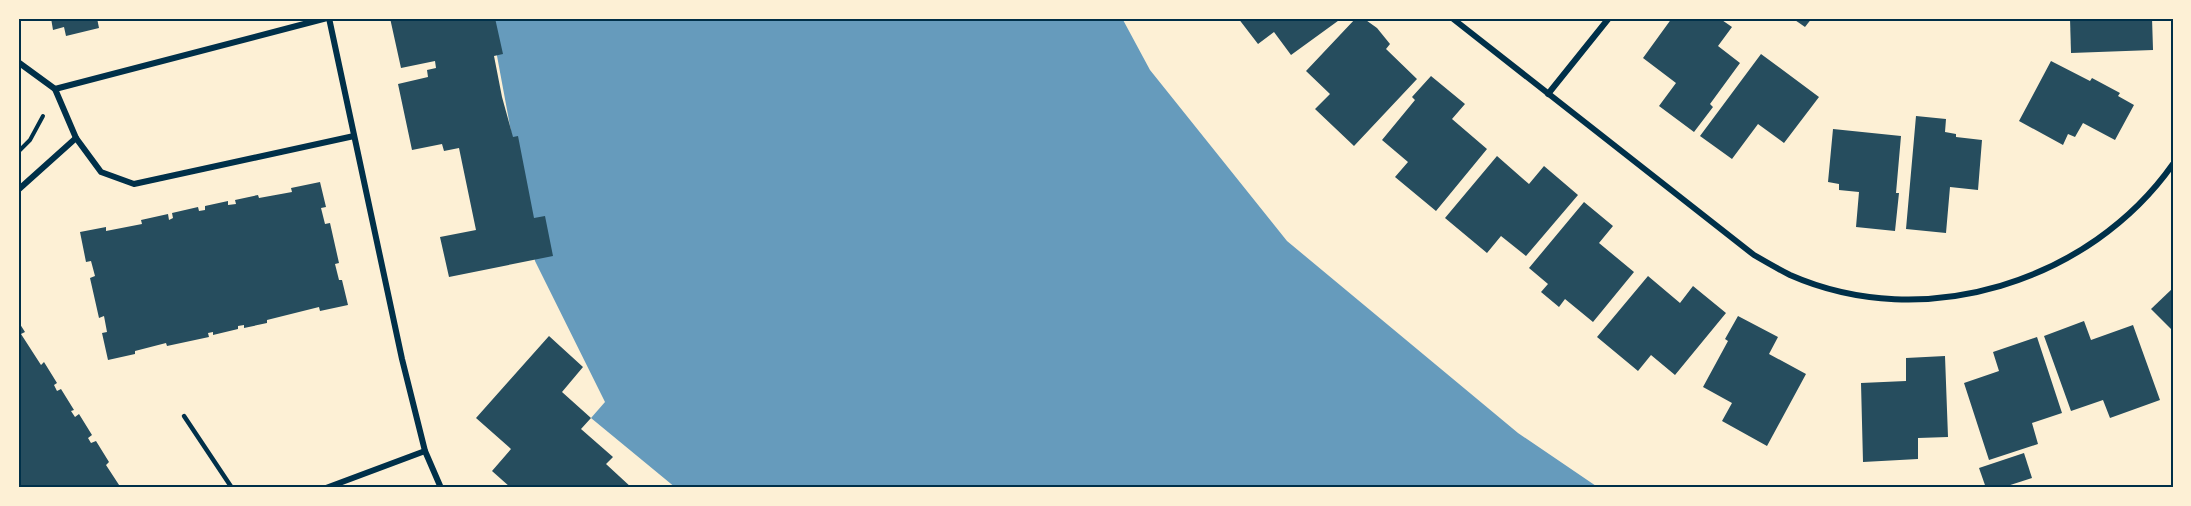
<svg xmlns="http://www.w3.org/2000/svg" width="2191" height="506" font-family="'Fira Sans',sans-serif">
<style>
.water{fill:#669bbc}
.building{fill:#264d5e}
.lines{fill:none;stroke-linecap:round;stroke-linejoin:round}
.path{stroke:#003049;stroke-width:4}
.service{stroke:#003049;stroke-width:4.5}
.minor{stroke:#003049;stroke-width:6}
.neatline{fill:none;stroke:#003049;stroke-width:2}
</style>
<rect width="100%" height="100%" fill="#fdf0d5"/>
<polygon class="water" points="490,18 1122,18 1150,70 1287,241 1518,433 1599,488 676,488 591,418 605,402 535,261"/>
<g class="building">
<polygon points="51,18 97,18 99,28 66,36 64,27 53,30"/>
<polygon points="390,18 495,18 503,54 494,56 502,97 513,137 518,136 534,218 545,216 553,256 449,277 440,237 476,230 459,148 444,151 442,144 412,150 398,84 428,77 427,70 436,68 435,61 401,68"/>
<polygon points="1238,18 1342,18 1291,55 1274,32 1258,44"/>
<polygon points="1356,18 1363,18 1377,28 1390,44 1386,49 1417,79 1354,146 1315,109 1330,94 1306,71"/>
<polygon points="1672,18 1719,18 1732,27 1718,46 1740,63 1710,104 1713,107 1694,132 1659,106 1676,83 1643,58"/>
<polygon points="1792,18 1812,18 1805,27"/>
<polygon points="2070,18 2152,18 2153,50 2071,53"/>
<polygon points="1761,54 1819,97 1784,143 1758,124 1732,159 1700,136"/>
<polygon points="2051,61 2090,81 2092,78 2120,93 2118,96 2134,105 2115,140 2083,123 2075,137 2068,134 2063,145 2019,121"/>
<polygon points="1431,76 1465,104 1452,119 1487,149 1436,211 1395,177 1408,162 1382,140 1415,100 1412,97"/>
<polygon points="1916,116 1946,119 1945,132 1956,134 1956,137 1982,140 1978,190 1950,187 1946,233 1906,229"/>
<polygon points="1833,129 1901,136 1896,193 1899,193 1895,231 1856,227 1859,192 1839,190 1839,184 1828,182"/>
<polygon points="1497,156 1529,184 1544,166 1578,195 1526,256 1501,236 1487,253 1445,218"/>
<polygon points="320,182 326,207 321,208 325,224 330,223 339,263 335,264 339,280 342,280 348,305 320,311 319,307 267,320 267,323 244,328 244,325 238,326 238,329 213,335 213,332 208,333 209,337 167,346 166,343 135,351 135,354 108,360 102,333 107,332 104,316 99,318 90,278 95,276 91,261 86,262 80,232 106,227 106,231 142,224 141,220 168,214 169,220 173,218 172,213 198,207 199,211 205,210 205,206 228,201 228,205 236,204 235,200 258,195 259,198 292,192 291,188"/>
<polygon points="1584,202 1613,226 1599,243 1634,272 1593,322 1565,299 1559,307 1541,292 1548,284 1529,268"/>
<polygon points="1648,276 1680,303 1693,286 1726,313 1675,375 1651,355 1638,371 1597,337"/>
<polygon points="2173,288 2173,331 2151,309"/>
<polygon points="1738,316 1778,337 1769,354 1806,374 1767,446 1722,421 1732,403 1703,387 1728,341 1725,339"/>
<polygon points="18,321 25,332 21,334 41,365 44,362 57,383 54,385 57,391 61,389 74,410 71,411 75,417 79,414 92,435 88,438 91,443 96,441 109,462 106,465 121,488 18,488"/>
<polygon points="2084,321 2091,340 2133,325 2160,400 2110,418 2103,400 2071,411 2044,336"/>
<polygon points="549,336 583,367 562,392 591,418 581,429 613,457 606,464 632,488 511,488 492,471 511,449 476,418"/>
<polygon points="2037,337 2062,413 2032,423 2038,444 1989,460 1964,383 1999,371 1993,352"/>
<polygon points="1945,356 1948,437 1918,438 1918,459 1863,462 1861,383 1906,381 1906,358"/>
<polygon points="2024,453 2032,478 2001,488 1986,488 1979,468"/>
</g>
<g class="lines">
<polyline class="path" points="18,152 30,140 43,116"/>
<polyline class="service" points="184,416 232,488"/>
<g class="minor">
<polyline points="327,18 55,89 76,138 101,172 134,184 354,136"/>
<polyline points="329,18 402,359 425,451 441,488"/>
<path d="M1452,18L1754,255C1766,262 1778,269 1790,275C1924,334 2090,282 2173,164"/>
<polyline points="18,62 55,89"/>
<polyline points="1548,94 1609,18"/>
<polyline points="18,190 76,138"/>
<polyline points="326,488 425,451"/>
</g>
</g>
<rect width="2191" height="506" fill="none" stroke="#fdf0d5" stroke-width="39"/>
<rect x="20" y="20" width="2152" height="466" class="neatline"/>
</svg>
